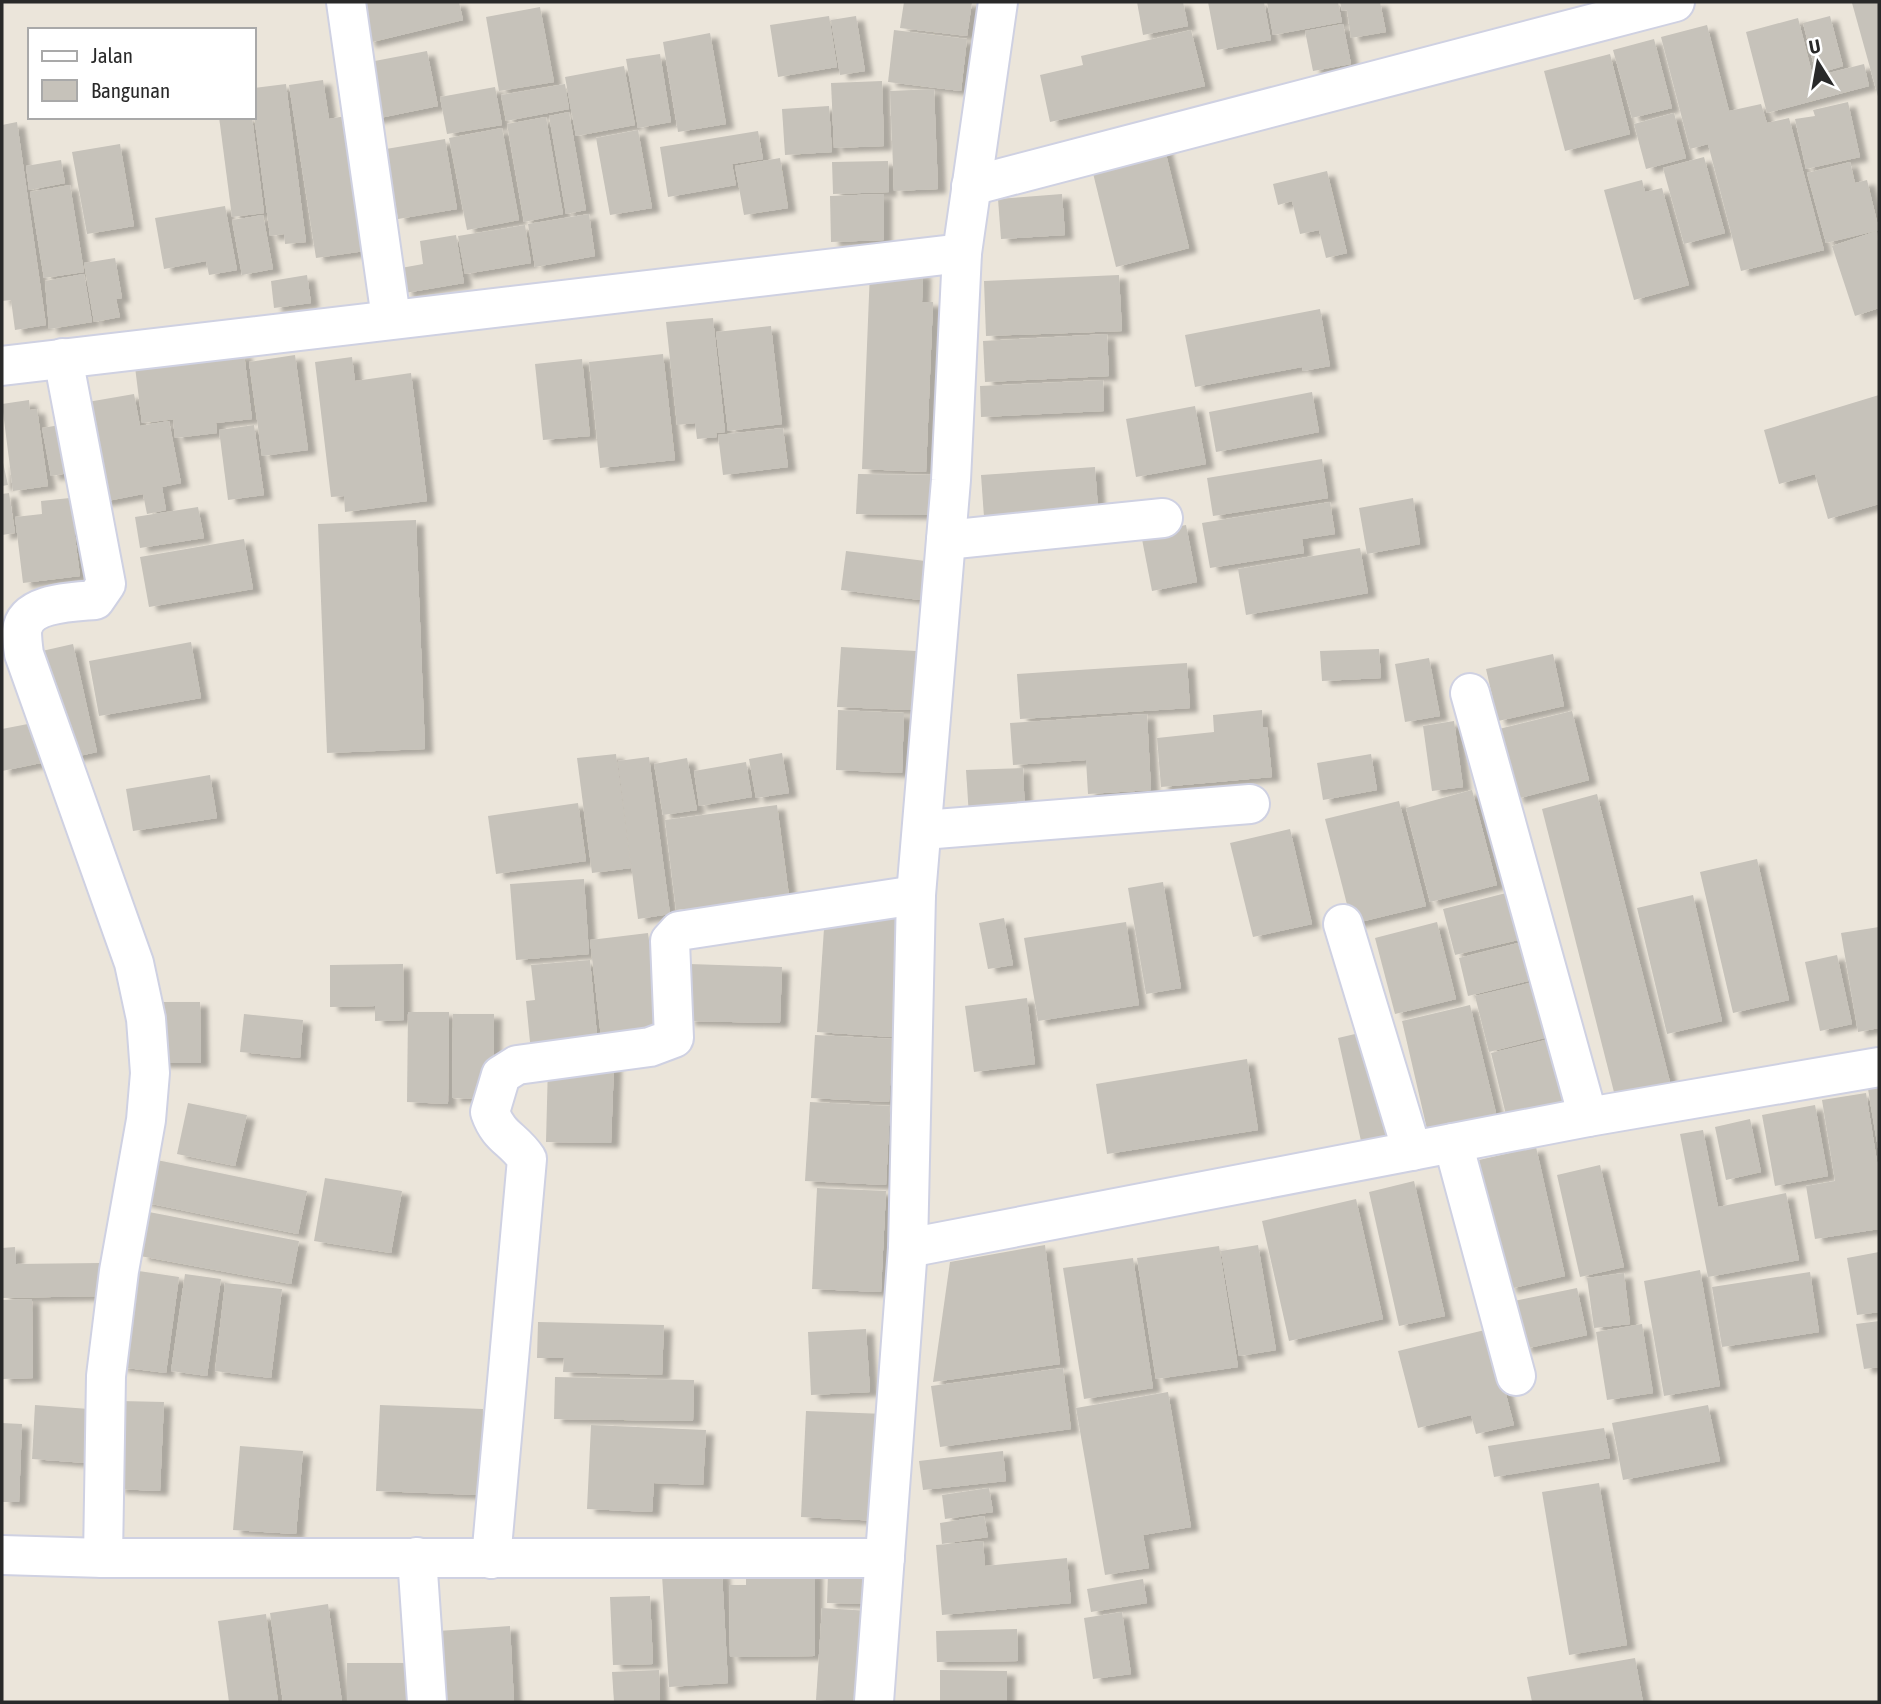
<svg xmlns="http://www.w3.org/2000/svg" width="1881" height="1704" font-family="'Asap Condensed',sans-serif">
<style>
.building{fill:#c6c2ba;filter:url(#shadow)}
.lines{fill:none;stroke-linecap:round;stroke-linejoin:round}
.minor-casing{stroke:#cfd1e2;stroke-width:42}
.minor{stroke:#fff;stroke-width:38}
</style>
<defs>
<filter id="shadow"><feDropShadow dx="8" dy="4.5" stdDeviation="2" flood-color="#0004"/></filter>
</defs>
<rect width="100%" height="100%" fill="#ebe5da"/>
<g class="building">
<polygon points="358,2 459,2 463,20 368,43"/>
<polygon points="904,2 972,2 967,36 900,28"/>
<polygon points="1137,2 1183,2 1188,26 1143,35"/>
<polygon points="1208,2 1264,2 1271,40 1217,50"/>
<polygon points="1267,2 1338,2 1342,22 1273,35"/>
<polygon points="1340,2 1380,2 1386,32 1351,38 1347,10 1342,11"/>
<polygon points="1857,2 1879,2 1879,100 1852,3"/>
<polygon points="540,7 554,82 499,91 486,17"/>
<polygon points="829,16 837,67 778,77 770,25"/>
<polygon points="856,16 865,71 840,75 831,20"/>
<polygon points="1830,16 1843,66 1816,74 1803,23"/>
<polygon points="1798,18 1813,77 1864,64 1869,86 1767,113 1746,32"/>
<polygon points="1343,24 1351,64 1313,71 1305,31"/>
<polygon points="1707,25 1729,111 1761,104 1767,123 1789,118 1824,250 1741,271 1708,144 1690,149 1661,37"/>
<polygon points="894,30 967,39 961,91 888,82"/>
<polygon points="1191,30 1205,86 1050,122 1040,75 1083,65 1081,56"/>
<polygon points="710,33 726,124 678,132 663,42"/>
<polygon points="1654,39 1672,108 1632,118 1613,50"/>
<polygon points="427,51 438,106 370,120 359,64"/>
<polygon points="660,54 671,122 638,128 626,59"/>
<polygon points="1610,54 1630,134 1565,151 1544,71"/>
<polygon points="624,66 635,125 576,136 565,77"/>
<polygon points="323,80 329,119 351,115 372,250 316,258 289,85"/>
<polygon points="882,81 884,146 834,148 831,83"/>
<polygon points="286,84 306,242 285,244 284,234 270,236 254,115 254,88"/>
<polygon points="565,84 569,109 506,121 501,95"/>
<polygon points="495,87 502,125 447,134 440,97"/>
<polygon points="934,89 938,189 894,191 890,91"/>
<polygon points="1848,102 1860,157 1806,169 1795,119 1815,116 1813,110"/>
<polygon points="829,106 832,152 785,155 782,109"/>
<polygon points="569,112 586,210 566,214 549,116"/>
<polygon points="1674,113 1686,158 1646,169 1634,124"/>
<polygon points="219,117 252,117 264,213 232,217"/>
<polygon points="546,117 563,214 524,222 507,124"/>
<polygon points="17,122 46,325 15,330 11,300 2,301 2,125"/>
<polygon points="502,128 519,220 467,230 449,138"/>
<polygon points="638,130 652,208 610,215 596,138"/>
<polygon points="758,131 763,159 732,164 736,185 668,197 660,147"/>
<polygon points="445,139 457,209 398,219 386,149"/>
<polygon points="1163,142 1189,248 1116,267 1090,161"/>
<polygon points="120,144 134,226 87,234 72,152"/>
<polygon points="1704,157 1725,233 1684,244 1663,168"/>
<polygon points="780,158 788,208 744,215 735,166"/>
<polygon points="61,160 65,183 29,190 26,166"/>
<polygon points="888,161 889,192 833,194 832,162"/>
<polygon points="1850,162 1855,183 1867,180 1879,230 1826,243 1807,173"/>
<polygon points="1327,171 1347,253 1326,258 1319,230 1300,234 1292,201 1278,205 1273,184"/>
<polygon points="1642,180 1645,192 1662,188 1689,285 1634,300 1604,190"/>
<polygon points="70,185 84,272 44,278 30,192"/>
<polygon points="884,194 884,240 831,242 830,196"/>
<polygon points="1062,194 1065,235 1001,239 998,199"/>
<polygon points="225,206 237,270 209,275 206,261 164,269 155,218"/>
<polygon points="589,214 595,256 535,267 528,224"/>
<polygon points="263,215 273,269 242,275 232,220"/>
<polygon points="525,225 531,263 465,274 458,236"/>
<polygon points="1877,231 1879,308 1855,316 1832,246"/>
<polygon points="456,235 464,283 405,293 401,268 423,264 420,241"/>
<polygon points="115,258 122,298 116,299 120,317 94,322 84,263"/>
<polygon points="870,271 923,273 922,302 933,302 926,472 862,469"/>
<polygon points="84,274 92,322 49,329 45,281"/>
<polygon points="307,275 311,303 274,308 271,281"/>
<polygon points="1119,275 1122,331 986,336 984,281"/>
<polygon points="1320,309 1330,366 1303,371 1302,367 1195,387 1185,335"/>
<polygon points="713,318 725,432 716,433 717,437 697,439 695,423 677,425 666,322"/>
<polygon points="771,326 782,424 728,431 716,332"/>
<polygon points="1107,334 1109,376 985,382 983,341"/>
<polygon points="244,353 252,419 216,423 217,433 175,438 173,420 176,419 142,423 135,367"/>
<polygon points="663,354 675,460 600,468 589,362"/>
<polygon points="295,355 308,450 262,456 249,362"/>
<polygon points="352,357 355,381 411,373 427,501 345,512 344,496 331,497 315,362"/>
<polygon points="582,359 590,436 543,440 535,364"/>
<polygon points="1103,380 1104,411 981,417 980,386"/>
<polygon points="1312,392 1319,432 1216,452 1209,412"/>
<polygon points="134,394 140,426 169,421 181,483 162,487 166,510 147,514 143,494 102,502 82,403"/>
<polygon points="1879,395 1879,504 1828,519 1815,474 1779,484 1764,430"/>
<polygon points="29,400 30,410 37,409 48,486 13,491 2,404"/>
<polygon points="1195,406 1206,464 1136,477 1126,419"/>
<polygon points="72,423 81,471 51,476 42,428"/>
<polygon points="254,425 264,495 228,500 219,430"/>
<polygon points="783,428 788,467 723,475 718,435"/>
<polygon points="2,458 8,485 2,486"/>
<polygon points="1322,459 1328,498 1213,516 1207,478"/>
<polygon points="1095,467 1099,523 985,531 981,475"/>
<polygon points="858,474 936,475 935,515 856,514"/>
<polygon points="9,493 15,533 2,535 2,494"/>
<polygon points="70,498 80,576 23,583 15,517 42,514 41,501"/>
<polygon points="1413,498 1420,544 1367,554 1359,508"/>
<polygon points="1330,502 1335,534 1302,539 1304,553 1210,568 1202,523"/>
<polygon points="198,507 204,538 140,548 135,517"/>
<polygon points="416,520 425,749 327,753 318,524"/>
<polygon points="1186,525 1197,582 1152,591 1141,534"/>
<polygon points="244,539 253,589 149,607 140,557"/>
<polygon points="1360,548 1368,593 1246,615 1238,569"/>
<polygon points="846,551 933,562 928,601 841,590"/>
<polygon points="191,642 201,698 99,716 89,661"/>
<polygon points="73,644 97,752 65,759 42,651"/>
<polygon points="841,647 916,651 912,710 837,707"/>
<polygon points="1379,649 1381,678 1322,681 1320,651"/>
<polygon points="1553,654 1564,706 1498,721 1486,669"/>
<polygon points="1429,658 1440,716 1405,722 1395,664"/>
<polygon points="1187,663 1190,708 1020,719 1017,674"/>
<polygon points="838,710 904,713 902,773 836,770"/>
<polygon points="1262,710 1263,727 1267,727 1272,777 1161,787 1157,738 1214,732 1213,715"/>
<polygon points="1572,711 1589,780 1516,799 1499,729"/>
<polygon points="1147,714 1151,790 1088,794 1086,760 1013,765 1010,723"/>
<polygon points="1454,721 1463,787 1432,791 1423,726"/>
<polygon points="33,723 41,763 2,771 2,729"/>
<polygon points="782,753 789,793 756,798 749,759"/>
<polygon points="616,754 631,868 592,873 577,758"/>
<polygon points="1371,754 1377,790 1323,800 1317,763"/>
<polygon points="649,757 670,914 638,919 618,761"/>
<polygon points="687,758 697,810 663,815 654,764"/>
<polygon points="746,762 752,797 699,806 694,771"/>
<polygon points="1023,768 1025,814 969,816 966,770"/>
<polygon points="210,775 217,818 133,831 126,789"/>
<polygon points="1472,790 1497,885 1430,902 1406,808"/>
<polygon points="1597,794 1670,1082 1615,1096 1542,809"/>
<polygon points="1399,801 1426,906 1352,924 1325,819"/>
<polygon points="578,803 586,861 496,874 488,816"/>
<polygon points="777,805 789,896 676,910 665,820"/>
<polygon points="1290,829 1312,924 1253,937 1230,843"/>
<polygon points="1757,859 1789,1000 1733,1013 1700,872"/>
<polygon points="584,879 589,954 516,960 510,884"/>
<polygon points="1163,882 1181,988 1146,994 1128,888"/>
<polygon points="1506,893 1518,940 1455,955 1443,909"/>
<polygon points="1693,895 1722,1021 1667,1034 1637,908"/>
<polygon points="825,914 899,919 892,1037 817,1032"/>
<polygon points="1004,918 1013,965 988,969 979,923"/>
<polygon points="1126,922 1139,1005 1038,1021 1024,938"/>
<polygon points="1437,922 1456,999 1395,1014 1375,938"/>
<polygon points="1879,927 1879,1028 1858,1032 1841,933"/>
<polygon points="648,933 660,1039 602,1046 590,940"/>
<polygon points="1518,943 1528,981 1468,996 1459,958"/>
<polygon points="1837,955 1852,1024 1820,1031 1805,962"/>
<polygon points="590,960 598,1046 531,1052 526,1001 535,1000 531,965"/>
<polygon points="403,964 404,1020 375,1021 375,1006 330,1007 330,965"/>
<polygon points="689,964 782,967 780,1023 687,1021"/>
<polygon points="1534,982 1548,1037 1489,1052 1475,996"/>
<polygon points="1027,998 1035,1064 974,1072 965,1006"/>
<polygon points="159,1002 200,1002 201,1063 160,1063"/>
<polygon points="1470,1005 1496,1113 1427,1129 1402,1021"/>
<polygon points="408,1012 449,1012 448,1104 407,1102"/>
<polygon points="244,1014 303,1020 300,1058 240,1052"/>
<polygon points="453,1014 494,1014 493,1099 452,1098"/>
<polygon points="1368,1031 1391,1134 1361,1141 1338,1038"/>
<polygon points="815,1035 893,1039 889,1102 811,1098"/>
<polygon points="1554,1038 1569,1099 1506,1115 1491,1053"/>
<polygon points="1247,1059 1258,1130 1107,1154 1096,1084"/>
<polygon points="548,1064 614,1065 611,1143 546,1142"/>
<polygon points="1879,1087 1879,1148 1878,1148 1868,1089"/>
<polygon points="1866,1093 1879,1174 1879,1229 1815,1239 1806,1186 1835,1181 1822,1100"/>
<polygon points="810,1102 890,1106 886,1185 805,1181"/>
<polygon points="188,1103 247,1115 235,1166 177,1154"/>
<polygon points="1815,1105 1828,1176 1775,1186 1762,1115"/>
<polygon points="1750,1119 1761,1172 1726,1180 1715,1127"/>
<polygon points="1703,1130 1718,1207 1786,1193 1799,1260 1708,1277 1680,1134"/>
<polygon points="1536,1147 1565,1276 1509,1289 1479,1160"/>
<polygon points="152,1159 307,1191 298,1234 142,1202"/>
<polygon points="1600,1165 1624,1267 1580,1277 1557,1175"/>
<polygon points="325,1178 402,1191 391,1253 314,1241"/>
<polygon points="1414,1181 1445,1316 1399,1326 1369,1192"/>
<polygon points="817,1188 886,1191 881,1292 812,1289"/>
<polygon points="1356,1199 1383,1319 1289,1341 1262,1221"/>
<polygon points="149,1212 299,1241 291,1284 140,1256"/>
<polygon points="1045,1245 1060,1364 933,1382 950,1262"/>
<polygon points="1258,1245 1276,1350 1239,1356 1221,1251"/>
<polygon points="1219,1246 1238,1367 1156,1379 1137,1258"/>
<polygon points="15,1247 16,1264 101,1263 101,1296 2,1298 2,1248"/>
<polygon points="1879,1252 1879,1312 1857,1315 1847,1258"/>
<polygon points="1133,1258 1153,1388 1084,1399 1063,1268"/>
<polygon points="132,1270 179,1277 166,1373 119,1367"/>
<polygon points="1700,1270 1720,1386 1664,1396 1644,1281"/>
<polygon points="1810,1272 1819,1332 1722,1347 1712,1287"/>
<polygon points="1624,1273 1630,1324 1594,1328 1587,1278"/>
<polygon points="185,1274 221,1279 207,1376 171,1371"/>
<polygon points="225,1283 282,1289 271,1378 215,1371"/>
<polygon points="1577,1288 1587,1335 1524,1349 1514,1301"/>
<polygon points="32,1299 33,1378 2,1379 2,1300"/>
<polygon points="1879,1321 1879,1367 1864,1369 1856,1324"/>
<polygon points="538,1322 664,1325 662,1375 563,1372 564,1358 537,1358"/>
<polygon points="1642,1324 1653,1393 1607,1400 1596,1332"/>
<polygon points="866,1329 870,1392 811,1395 808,1332"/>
<polygon points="1489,1329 1514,1425 1476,1434 1471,1415 1418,1428 1398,1351"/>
<polygon points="1063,1368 1071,1429 940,1447 931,1386"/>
<polygon points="555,1377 694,1380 693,1421 554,1419"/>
<polygon points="1168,1392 1191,1527 1143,1535 1149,1568 1105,1575 1076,1408"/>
<polygon points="120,1401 164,1402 160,1491 117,1489"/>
<polygon points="35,1405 89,1409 86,1463 32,1459"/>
<polygon points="380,1405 483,1409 479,1495 376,1491"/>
<polygon points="1708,1405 1720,1461 1623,1480 1612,1423"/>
<polygon points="806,1411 885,1414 880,1521 801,1517"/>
<polygon points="2,1423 22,1424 19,1502 2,1502"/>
<polygon points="591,1425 706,1430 703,1485 654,1483 652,1512 587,1509"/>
<polygon points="1604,1428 1610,1458 1494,1477 1488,1446"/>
<polygon points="240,1446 303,1451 296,1534 233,1530"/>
<polygon points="1003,1451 1006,1481 923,1490 919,1461"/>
<polygon points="1599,1483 1627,1645 1569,1655 1542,1492"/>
<polygon points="989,1488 993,1512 945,1519 942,1495"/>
<polygon points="984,1516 988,1537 942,1544 940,1523"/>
<polygon points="983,1541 985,1566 1067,1558 1071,1603 942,1615 936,1545"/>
<polygon points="722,1572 728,1683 669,1687 662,1575"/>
<polygon points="815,1572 815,1656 730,1657 729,1585 746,1585 746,1573"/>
<polygon points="828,1573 873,1574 873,1604 827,1603"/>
<polygon points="1143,1579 1147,1603 1091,1612 1087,1589"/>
<polygon points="650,1596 653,1664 613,1665 610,1597"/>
<polygon points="328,1604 342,1702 283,1702 270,1613"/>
<polygon points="822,1608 869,1611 863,1702 816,1700"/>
<polygon points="1122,1612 1131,1674 1093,1679 1084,1618"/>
<polygon points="266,1614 278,1702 229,1702 218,1621"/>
<polygon points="510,1626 514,1702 442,1702 438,1631"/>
<polygon points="1017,1629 1018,1661 937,1662 936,1631"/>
<polygon points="1635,1658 1643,1702 1532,1702 1527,1677"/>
<polygon points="347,1663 416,1663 417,1702 347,1702"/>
<polygon points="659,1670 660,1702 614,1702 612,1672"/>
<polygon points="940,1670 1007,1671 1007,1702 940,1702"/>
</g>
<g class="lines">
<g class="minor-casing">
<g id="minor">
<polyline points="346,2 391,318"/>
<polyline points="971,186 1675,2"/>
<path d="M63,358L106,584L95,600C73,602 25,602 22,631C22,638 23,647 24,654L134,963L146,1019L150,1073L146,1120L119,1271L106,1376L103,1558"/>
<polyline points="2,366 962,253"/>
<polyline points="946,540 1163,518"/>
<polyline points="1470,693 1588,1117"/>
<polyline points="923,830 1250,804"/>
<polyline points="1343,924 1412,1151"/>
<polyline points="1453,1143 1516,1376"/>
<polyline points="908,1248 1588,1117 1879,1067"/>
<polyline points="2,1555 103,1558 885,1558"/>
<polyline points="417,1557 427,1702"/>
<path d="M491,1559L527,1159C513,1138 499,1138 490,1112L501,1075L517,1065L650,1047L674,1038L670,941L679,931L916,895"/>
<polyline points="874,1702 908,1248 916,895 951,480 962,253 998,2"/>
</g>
</g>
<use href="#minor" class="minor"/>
</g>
<rect width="1881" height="1704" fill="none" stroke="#292929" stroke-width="7"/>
<rect x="28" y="28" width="228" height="91" fill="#ffffff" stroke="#a9a9a9" stroke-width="2"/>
<rect x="42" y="51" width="35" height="10" fill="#ffffff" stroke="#a9a9a9" stroke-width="2"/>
<text x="91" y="63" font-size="21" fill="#292929">Jalan</text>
<rect x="42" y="80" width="35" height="21" fill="#c6c2ba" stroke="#a9a9a9" stroke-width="2"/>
<text x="91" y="98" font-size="21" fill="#292929">Bangunan</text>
<g transform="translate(1818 63) rotate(349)" stroke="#ffffff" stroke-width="5" paint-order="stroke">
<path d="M0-5L12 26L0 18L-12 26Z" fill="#292929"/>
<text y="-10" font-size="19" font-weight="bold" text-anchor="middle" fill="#292929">U</text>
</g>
</svg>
